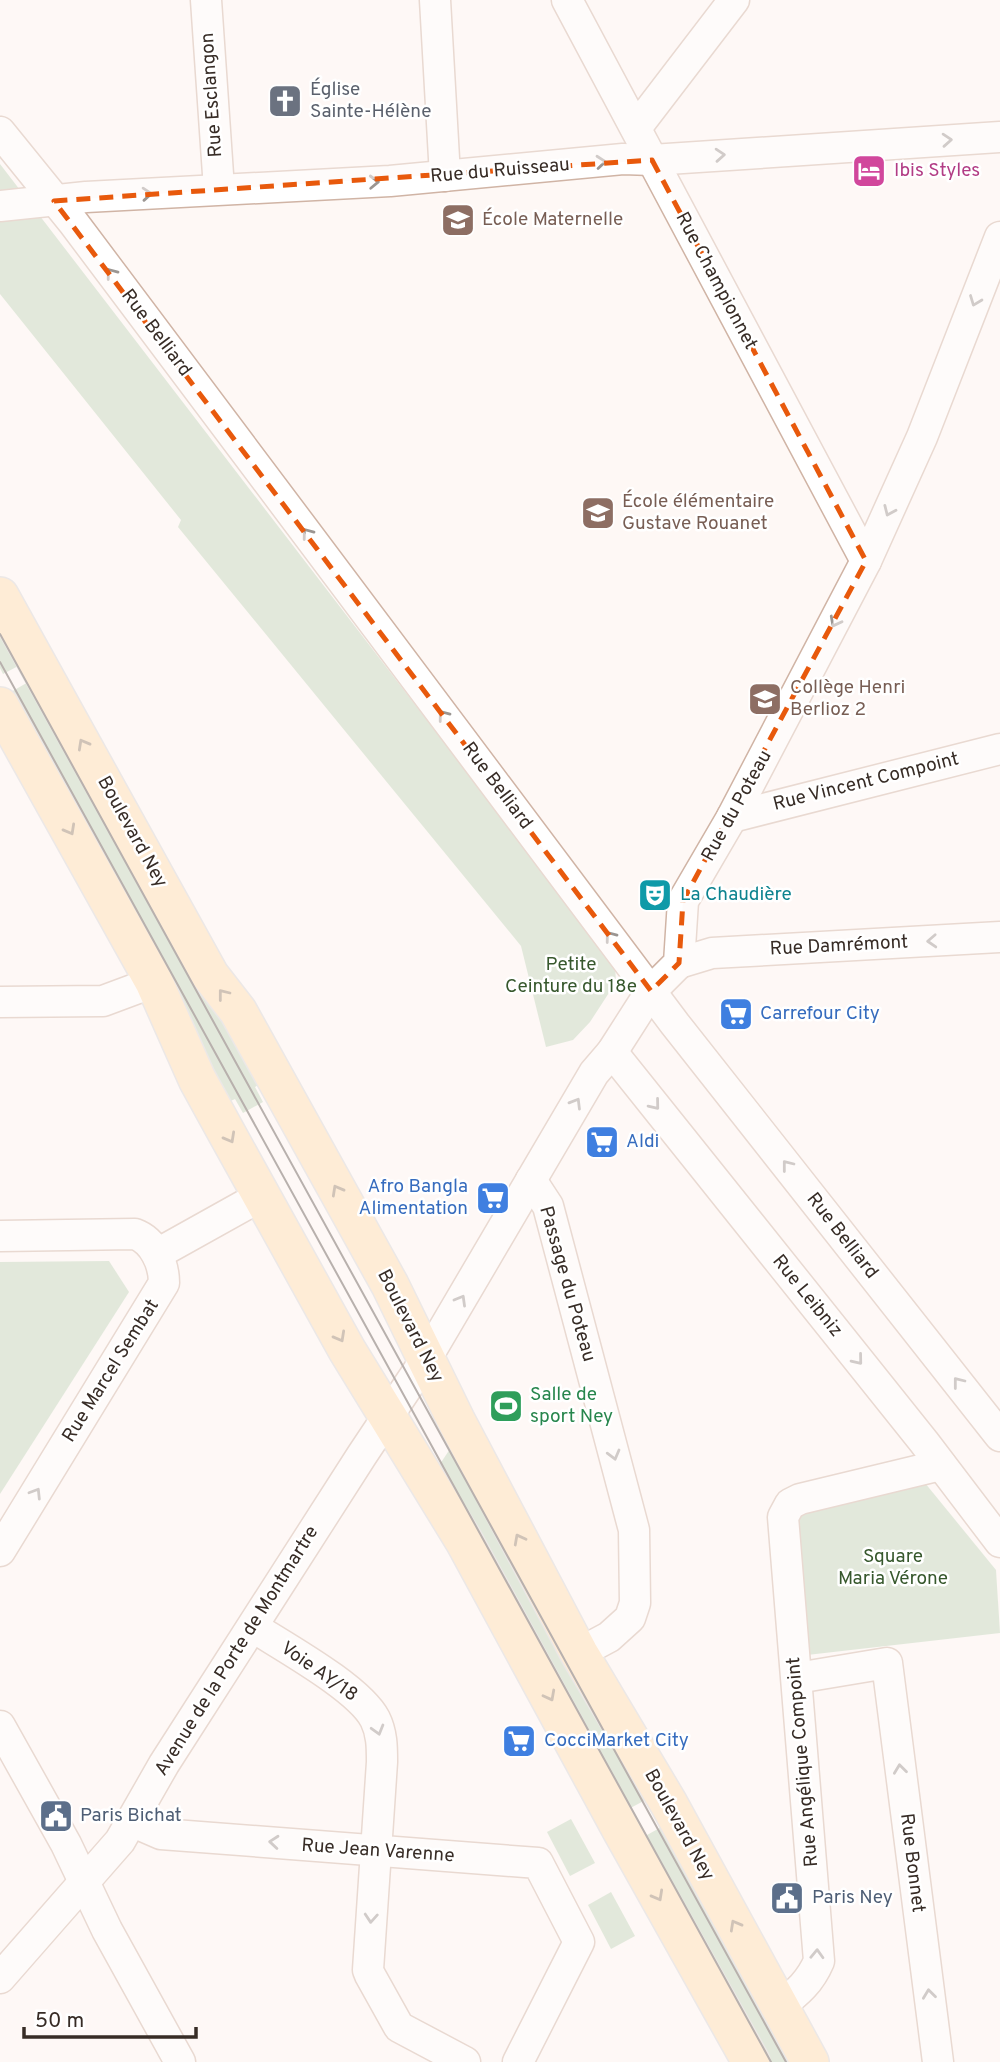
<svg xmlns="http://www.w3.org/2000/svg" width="1000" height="2062" font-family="Overpass,sans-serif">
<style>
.green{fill:#c1d6bb}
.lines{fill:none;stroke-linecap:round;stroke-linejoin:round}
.minor-casing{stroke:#d0b4a5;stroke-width:33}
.major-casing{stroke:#d7d5d4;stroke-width:40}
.minor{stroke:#fff;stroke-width:30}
.major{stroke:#feddb0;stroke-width:37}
.tram{stroke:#645a54;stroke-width:2}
.oneway{stroke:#9b9692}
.oneway2{stroke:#9a846b}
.marked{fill:none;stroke:#e8590c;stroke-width:5;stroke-dasharray:14 9;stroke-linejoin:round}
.labels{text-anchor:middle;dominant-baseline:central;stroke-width:5;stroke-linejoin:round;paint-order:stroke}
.worship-label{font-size:19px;fill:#5b616d;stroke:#fff;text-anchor:start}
.street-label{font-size:19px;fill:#372c26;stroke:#fff}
.hotel-label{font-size:19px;fill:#b23c85;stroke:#fff;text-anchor:start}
.education-label{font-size:19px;fill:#785e54;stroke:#fff;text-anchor:start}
.culture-label{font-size:19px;fill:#0d838f;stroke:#fff;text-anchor:start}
.park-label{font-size:19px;fill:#37582d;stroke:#fff}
.shop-label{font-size:19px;fill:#366cbe;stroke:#fff;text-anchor:start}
.leisure-label{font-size:19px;fill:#27864d;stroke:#fff;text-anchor:start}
.service-label{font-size:19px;fill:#4e5e75;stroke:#fff;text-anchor:start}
</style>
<rect width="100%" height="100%" fill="#fef8f5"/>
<g class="green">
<polygon points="0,164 615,965 616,982 590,1022 573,1040 546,1047 521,946 178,527 181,520 0,294"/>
<polygon points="0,621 22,664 3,674 0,668"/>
<polygon points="30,681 265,1081 255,1087 263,1102 243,1113 235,1099 224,1104 177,994 11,692"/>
<polygon points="109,1261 129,1292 0,1494 0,1262"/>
<polygon points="452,1446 651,1797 623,1812 438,1467"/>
<polygon points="925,1483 996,1570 1000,1633 807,1655 798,1531 799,1518 810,1509"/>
<polygon points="571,1819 595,1863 570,1876 547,1832"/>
<polygon points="665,1825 793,2062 763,2062 638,1840"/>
<polygon points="611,1892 635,1936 611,1949 588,1905"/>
</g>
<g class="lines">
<g class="minor-casing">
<g id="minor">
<polyline points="206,0 219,189"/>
<polyline points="435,0 445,176"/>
<polyline points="567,0 866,561"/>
<polyline points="636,128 734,0"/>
<polyline points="0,132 73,222 675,1024 1000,1436"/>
<polyline points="0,206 86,197 390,181 623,159 652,160 1000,137"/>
<polyline points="732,817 1000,749"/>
<polyline points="679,963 712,953 1000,937"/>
<polyline points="0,1002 103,1001 154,982"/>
<polyline points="612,1052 924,1442 1000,1542"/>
<polyline points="531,1180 548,1206 634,1530 635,1603 630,1618 609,1637 579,1653"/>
<path d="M0,1236L135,1234C154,1241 164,1264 164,1283L0,1551"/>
<polyline points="157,1254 261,1196"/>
<path d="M253,1627C284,1647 359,1688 375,1719C382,1733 382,1747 382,1762L368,1970L370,1975L399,2027L465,2062"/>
<polyline points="797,1678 887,1663 938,2062"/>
<polyline points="0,1726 66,1844 107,1930 180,2062"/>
<polyline points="131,1821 161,1834 538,1863 579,1942 518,2062"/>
<polyline points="0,1978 120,1841 164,1764 362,1455 426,1359 594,1073 612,1052 651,991 679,963 683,901 732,817 866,561 922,437 1000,237"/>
<path d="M780,2006C798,1992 810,1982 819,1961L783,1517L790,1504L800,1499L941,1465"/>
</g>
</g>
<g class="major-casing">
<g id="major">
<polyline points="0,596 210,975 238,1011 390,1285 456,1420 579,1653 669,1804 810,2062"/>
<polyline points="0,706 154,982 197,1079 225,1130 347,1350 464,1541 621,1830 751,2062"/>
</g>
</g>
<use href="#minor" class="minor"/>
<use href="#major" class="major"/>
<g class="tram">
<polyline points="0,634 786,2062"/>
<polyline points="0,662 771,2062"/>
</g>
</g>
<defs><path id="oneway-chevron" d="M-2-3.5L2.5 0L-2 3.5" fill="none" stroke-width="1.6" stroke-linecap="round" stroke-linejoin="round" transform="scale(1.75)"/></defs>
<g class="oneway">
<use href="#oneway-chevron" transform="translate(947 140) rotate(-4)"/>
<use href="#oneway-chevron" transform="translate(720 155) rotate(-4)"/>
<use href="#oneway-chevron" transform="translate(601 162) rotate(-5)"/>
<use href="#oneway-chevron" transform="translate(374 182) rotate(-2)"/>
<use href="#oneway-chevron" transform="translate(147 194) rotate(-4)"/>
<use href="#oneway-chevron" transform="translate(111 273) rotate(-127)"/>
<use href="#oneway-chevron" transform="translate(975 301) rotate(111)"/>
<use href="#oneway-chevron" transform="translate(889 511) rotate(114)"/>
<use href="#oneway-chevron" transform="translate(307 533) rotate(-127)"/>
<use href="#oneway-chevron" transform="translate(835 622) rotate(118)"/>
<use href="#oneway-chevron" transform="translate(443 715) rotate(-127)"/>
<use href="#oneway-chevron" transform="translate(610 936) rotate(-127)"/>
<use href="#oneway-chevron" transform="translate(932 941) rotate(177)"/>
<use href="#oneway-chevron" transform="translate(576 1103) rotate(-59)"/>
<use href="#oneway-chevron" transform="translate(655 1105) rotate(51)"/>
<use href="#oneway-chevron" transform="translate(787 1165) rotate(-128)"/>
<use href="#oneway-chevron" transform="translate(461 1300) rotate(-60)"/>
<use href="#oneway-chevron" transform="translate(858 1360) rotate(51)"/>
<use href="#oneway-chevron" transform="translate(958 1382) rotate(-128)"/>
<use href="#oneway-chevron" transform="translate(614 1455) rotate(75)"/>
<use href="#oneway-chevron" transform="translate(36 1493) rotate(-58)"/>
<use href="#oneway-chevron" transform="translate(378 1730) rotate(74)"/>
<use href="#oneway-chevron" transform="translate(900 1769) rotate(-97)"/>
<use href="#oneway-chevron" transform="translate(274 1842) rotate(-175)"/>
<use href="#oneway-chevron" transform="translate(371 1918) rotate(94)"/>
<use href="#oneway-chevron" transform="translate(817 1954) rotate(-88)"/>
<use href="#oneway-chevron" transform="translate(929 1994) rotate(-97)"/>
</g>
<g class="oneway2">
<use href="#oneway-chevron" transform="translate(83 744) rotate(-119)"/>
<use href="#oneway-chevron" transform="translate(70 830) rotate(61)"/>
<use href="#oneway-chevron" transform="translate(223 994) rotate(-128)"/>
<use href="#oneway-chevron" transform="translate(230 1138) rotate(61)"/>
<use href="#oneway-chevron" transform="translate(337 1190) rotate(-119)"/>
<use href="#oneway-chevron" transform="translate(340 1337) rotate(61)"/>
<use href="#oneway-chevron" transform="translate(519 1539) rotate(-118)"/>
<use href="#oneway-chevron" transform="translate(550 1696) rotate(62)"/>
<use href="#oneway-chevron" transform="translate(658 1896) rotate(61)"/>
<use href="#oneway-chevron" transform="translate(735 1925) rotate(-119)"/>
</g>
<path d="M0 0H1000V2062H0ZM652,160L866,561L683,901L679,963L651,991L54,201Z" fill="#fef8f5" fill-opacity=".55" fill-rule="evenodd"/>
<path class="marked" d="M652,160L866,561L683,901L679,963L651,991L54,201Z"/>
<defs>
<g id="church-square" transform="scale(1.75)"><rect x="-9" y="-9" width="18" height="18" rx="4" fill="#6b7280" stroke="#fff"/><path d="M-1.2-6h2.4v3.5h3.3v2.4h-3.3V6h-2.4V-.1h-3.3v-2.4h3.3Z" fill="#fff"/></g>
<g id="hotel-square" transform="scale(1.75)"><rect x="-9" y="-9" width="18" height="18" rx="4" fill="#d1479c" stroke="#fff"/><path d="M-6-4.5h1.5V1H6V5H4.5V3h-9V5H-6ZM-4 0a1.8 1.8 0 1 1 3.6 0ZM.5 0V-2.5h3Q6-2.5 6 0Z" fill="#fff"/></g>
<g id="school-square" transform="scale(1.75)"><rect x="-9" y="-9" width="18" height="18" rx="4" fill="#8d6e63" stroke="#fff"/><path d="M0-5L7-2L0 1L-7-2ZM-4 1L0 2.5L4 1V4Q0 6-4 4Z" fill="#fff"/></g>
<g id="theatre-square" transform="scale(1.75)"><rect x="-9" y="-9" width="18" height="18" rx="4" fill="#0f9aa8" stroke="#fff"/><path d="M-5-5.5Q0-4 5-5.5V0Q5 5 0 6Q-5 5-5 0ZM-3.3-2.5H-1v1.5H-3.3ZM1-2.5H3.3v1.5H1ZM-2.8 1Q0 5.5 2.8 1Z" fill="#fff"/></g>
<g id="supermarket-square" transform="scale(1.75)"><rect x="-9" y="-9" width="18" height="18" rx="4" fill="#3f7fe0" stroke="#fff"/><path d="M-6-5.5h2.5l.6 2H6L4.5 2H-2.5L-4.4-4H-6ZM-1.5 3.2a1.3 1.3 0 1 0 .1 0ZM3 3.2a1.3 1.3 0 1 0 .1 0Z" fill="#fff"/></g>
<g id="stadium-square" transform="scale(1.75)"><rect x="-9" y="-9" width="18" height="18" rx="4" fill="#2e9e5b" stroke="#fff"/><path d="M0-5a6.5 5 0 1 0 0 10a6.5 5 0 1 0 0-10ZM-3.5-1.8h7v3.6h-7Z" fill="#fff"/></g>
<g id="civic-square" transform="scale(1.75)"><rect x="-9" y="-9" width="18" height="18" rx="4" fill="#5c6f8a" stroke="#fff"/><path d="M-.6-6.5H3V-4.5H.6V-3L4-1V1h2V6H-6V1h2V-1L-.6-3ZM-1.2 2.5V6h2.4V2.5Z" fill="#fff"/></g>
</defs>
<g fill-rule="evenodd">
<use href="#church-square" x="285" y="101"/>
<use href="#hotel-square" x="869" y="171"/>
<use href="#school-square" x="458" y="220"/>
<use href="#school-square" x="598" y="513"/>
<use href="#school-square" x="765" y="699"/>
<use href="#theatre-square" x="655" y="895"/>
<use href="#supermarket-square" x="736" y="1014"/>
<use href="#supermarket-square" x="602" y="1142"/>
<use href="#supermarket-square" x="493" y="1198"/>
<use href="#stadium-square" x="506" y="1406"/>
<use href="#supermarket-square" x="519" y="1741"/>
<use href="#civic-square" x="56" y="1816"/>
<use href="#civic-square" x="787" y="1898"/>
</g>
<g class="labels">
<g class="worship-label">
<text x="310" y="90">Église<tspan x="310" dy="22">Sainte-Hélène</tspan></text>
</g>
<g class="street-label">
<text transform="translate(212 95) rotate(-94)">Rue Esclangon</text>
<text transform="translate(500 171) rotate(-5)">Rue du Ruisseau</text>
<text transform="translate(716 281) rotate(62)">Rue Championnet</text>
<text transform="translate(156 333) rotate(53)">Rue Belliard</text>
<text transform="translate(866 782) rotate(-14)">Rue Vincent Compoint</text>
<text transform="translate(497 786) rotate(53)">Rue Belliard</text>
<text transform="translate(737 806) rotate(-61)">Rue du Poteau</text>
<text transform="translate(132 832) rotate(61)">Boulevard Ney</text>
<text transform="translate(839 946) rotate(-3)">Rue Damrémont</text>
<text transform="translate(842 1236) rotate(52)">Rue Belliard</text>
<text transform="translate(567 1284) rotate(74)">Passage du Poteau</text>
<text transform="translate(807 1296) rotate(51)">Rue Leibniz</text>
<text transform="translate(410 1326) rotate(63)">Boulevard Ney</text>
<text transform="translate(111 1371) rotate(-58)">Rue Marcel Sembat</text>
<text transform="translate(237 1651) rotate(-58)">Avenue de la Porte de Montmartre</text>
<text transform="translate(319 1672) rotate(35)">Voie AY/18</text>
<text transform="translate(803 1762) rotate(-95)">Rue Angélique Compoint</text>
<text transform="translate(679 1825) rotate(61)">Boulevard Ney</text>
<text transform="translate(378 1851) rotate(4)">Rue Jean Varenne</text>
<text transform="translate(912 1863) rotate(83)">Rue Bonnet</text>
</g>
<g class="hotel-label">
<text x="894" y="171">Ibis Styles</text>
</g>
<g class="education-label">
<text x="482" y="220">École Maternelle</text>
<text x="622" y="502">École élémentaire<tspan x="622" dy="22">Gustave Rouanet</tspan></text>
<text x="790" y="688">Collège Henri<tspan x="790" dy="22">Berlioz 2</tspan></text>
</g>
<g class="culture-label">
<text x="680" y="895">La Chaudière</text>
</g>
<g class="park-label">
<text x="571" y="965">Petite<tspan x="571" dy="22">Ceinture du 18e</tspan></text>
<text x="893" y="1557">Square<tspan x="893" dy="22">Maria Vérone</tspan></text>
</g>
<g class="shop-label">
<text x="760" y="1014">Carrefour City</text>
<text x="626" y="1142">Aldi</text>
<text x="468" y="1187" text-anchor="end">Afro Bangla<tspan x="468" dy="22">Alimentation</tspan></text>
<text x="544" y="1741">CocciMarket City</text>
</g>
<g class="leisure-label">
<text x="530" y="1395">Salle de<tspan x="530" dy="22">sport Ney</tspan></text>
</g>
<g class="service-label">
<text x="80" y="1816">Paris Bichat</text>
<text x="812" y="1898">Paris Ney</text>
</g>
</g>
<path d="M24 2027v10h172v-10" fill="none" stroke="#372c26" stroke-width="3.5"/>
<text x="35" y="2027" font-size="21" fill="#372c26" stroke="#ffffff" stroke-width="5" paint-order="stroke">50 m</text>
</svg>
